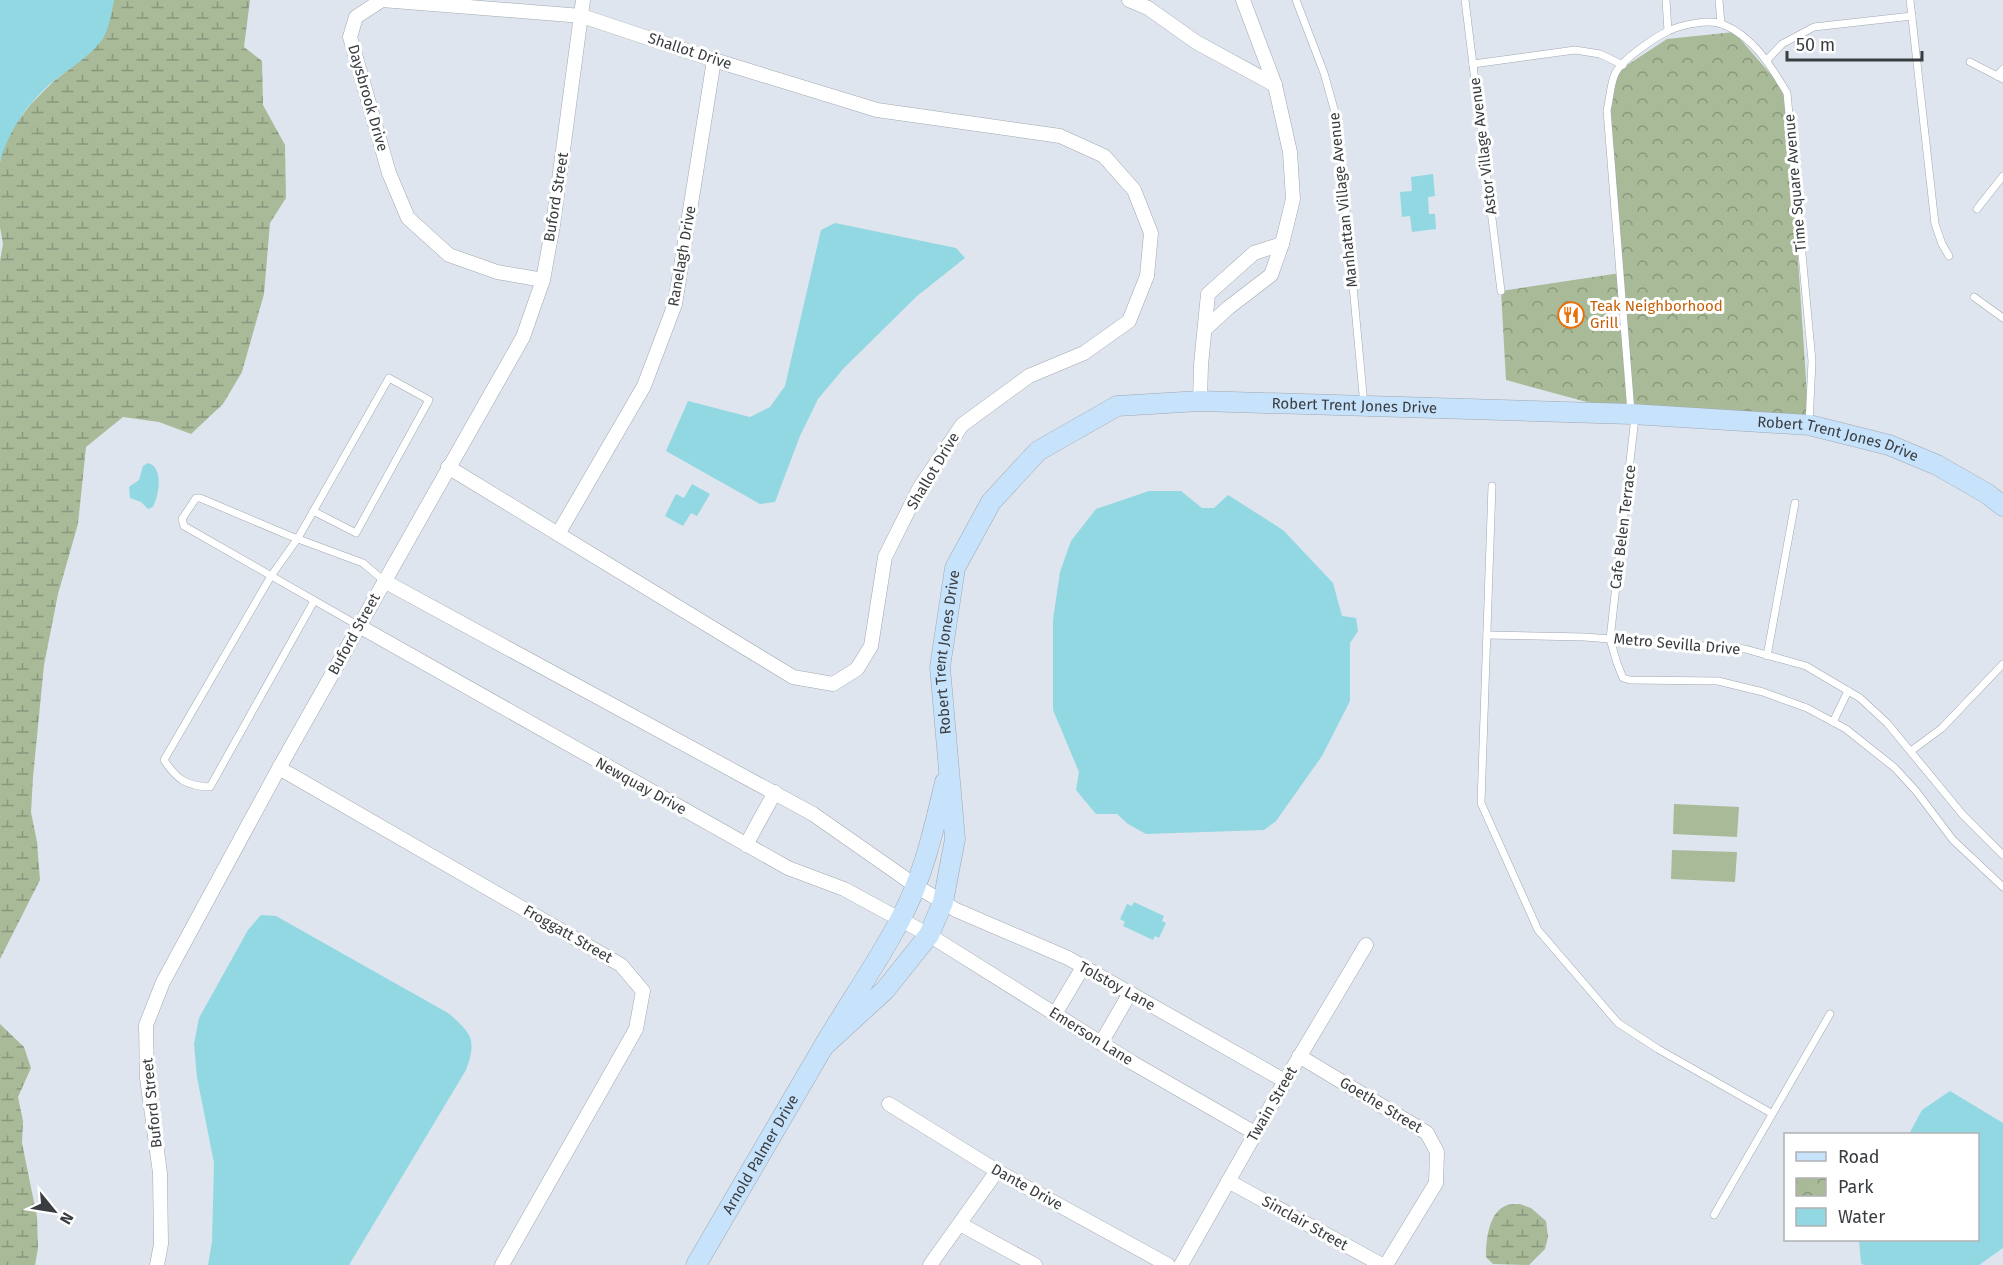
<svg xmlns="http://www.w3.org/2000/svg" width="2003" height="1265" font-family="'Fira Sans',sans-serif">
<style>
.wetland{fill:url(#wetland-marsh)}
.park{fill:url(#park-crowns)}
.pitch{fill:#a8ba98}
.water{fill:#91d8e3}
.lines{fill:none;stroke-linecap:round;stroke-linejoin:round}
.lane-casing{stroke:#a1a8b0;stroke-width:8}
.street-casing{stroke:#a1a8b0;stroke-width:15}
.secondary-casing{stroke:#a1a8b0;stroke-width:21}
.lane{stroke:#fff;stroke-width:7}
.street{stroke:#fff;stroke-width:14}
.secondary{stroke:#c7e2fb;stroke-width:20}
.labels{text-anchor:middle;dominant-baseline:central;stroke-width:6;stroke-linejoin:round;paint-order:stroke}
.street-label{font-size:15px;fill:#3a3d40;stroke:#fff}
.food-label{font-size:15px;fill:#c56008;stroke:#fff;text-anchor:start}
</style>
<defs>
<pattern id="wetland-marsh" width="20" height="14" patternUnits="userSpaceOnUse" patternTransform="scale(1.5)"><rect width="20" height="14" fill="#a8ba98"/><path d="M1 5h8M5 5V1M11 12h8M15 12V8" fill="none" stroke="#8a987d"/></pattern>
<pattern id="park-crowns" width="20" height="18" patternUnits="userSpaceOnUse" patternTransform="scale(1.5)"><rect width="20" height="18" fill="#a8ba98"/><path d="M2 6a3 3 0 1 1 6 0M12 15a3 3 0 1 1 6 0" fill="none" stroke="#8a987d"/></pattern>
</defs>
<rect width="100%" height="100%" fill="#dee5ee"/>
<g class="wetland">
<polygon points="114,0 250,0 244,47 262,61 263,105 285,145 286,198 270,223 264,294 242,372 223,404 191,434 159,422 123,417 86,447 78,524 58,594 44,665 33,777 31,812 37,842 40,880 0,959 0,261 3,244 0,227 0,162 3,149 14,126 31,104 54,81 81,60 103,38"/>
<polygon points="0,1024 24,1047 31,1068 18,1097 23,1121 22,1143 37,1217 38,1248 35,1265 0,1265"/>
<path d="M1520,1204L1531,1208L1546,1221L1548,1237L1545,1249L1529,1265L1493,1264L1486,1257C1486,1241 1488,1214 1505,1206C1509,1204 1515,1204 1520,1204Z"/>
</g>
<polygon class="park" points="1734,32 1787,93 1809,425 1631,414 1506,380 1501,291 1620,273 1607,110 1615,73 1667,39"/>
<g class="pitch">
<polygon points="1674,804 1739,807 1737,837 1673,834"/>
<polygon points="1672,850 1737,852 1735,882 1671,879"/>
</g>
<g class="water">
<path d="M0,0H114C112,11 109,30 102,40C90,56 72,67 56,79C30,100 9,129 0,162Z"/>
<polygon points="1433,174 1435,196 1428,197 1429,214 1435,214 1436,229 1412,232 1410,216 1402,217 1400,192 1412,191 1411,177"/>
<polygon points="835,223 956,248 965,258 917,296 844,368 818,399 800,436 775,502 760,504 666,451 688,401 750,417 770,407 785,386 821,230"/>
<path d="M148,463C164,467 159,496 153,507L148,509L141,502L130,498L129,487L139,480L143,466Z"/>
<polygon points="692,484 710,494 697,516 691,513 683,526 665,516 676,494 684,498"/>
<polygon points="1149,491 1181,491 1202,508 1214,508 1228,495 1283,530 1333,583 1342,616 1356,618 1358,631 1350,643 1350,701 1322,756 1276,821 1264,830 1146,834 1128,824 1117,814 1096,814 1076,790 1079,772 1053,710 1053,620 1060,572 1071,541 1096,509"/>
<polygon points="1134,902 1164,916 1162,921 1166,923 1159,938 1155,936 1153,940 1123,926 1125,922 1120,919 1127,904 1132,906"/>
<path d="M261,915L276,916L448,1013C472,1033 477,1040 466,1070L349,1265H208L212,1242L214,1163L197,1077L194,1044L199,1018L248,930Z"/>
<polygon points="1950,1091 2003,1123 2003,1248 1979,1265 1864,1265 1861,1263 1859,1240 1978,1240 1978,1134 1909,1134 1922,1110"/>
</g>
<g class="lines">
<g class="lane-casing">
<g id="lane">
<polyline points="1296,0 1324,73 1338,123 1364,405"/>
<polyline points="1465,0 1501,291"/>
<polyline points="1666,0 1668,31"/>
<polyline points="1719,0 1721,24"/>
<polyline points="1910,0 1935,224 1942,244 1949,256"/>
<polyline points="1768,59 1782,44 1814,27 1912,16"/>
<polyline points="1970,62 2003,79"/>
<polyline points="1473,64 1575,50 1600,54 1623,65"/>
<polyline points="1997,76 2003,69"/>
<polyline points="1977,209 2003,176"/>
<polyline points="1974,297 2003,318"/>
<path d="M1631,412L1607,110C1610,99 1610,85 1615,74C1621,60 1654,38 1668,31C1681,25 1708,19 1722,24C1753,36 1771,66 1787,93L1812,361L1809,424"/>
<polyline points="1635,417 1610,639 1617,663 1623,678 1630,680 1718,681 1763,692 1807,708 1846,729 1895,768 1916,791 1953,840 2003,887"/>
<polyline points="1492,486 1481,803 1538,930 1618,1023 1658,1049 1771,1113"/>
<path d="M313,511L356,533L429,400L389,378L298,538L271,576L164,760C177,780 187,786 210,787L314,601"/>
<polyline points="359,626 184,526 182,519 196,498 200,498 290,536 363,563 384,581"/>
<polyline points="1487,635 1584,637 1745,649 1806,666 1860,698 1887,723 1963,815 2003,855"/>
<polyline points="1767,656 1795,503"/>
<polyline points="1833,722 1848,691"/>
<polyline points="1911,751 1942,728 2003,664"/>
<polyline points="1714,1215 1830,1014"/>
</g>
</g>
<g class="street-casing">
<g id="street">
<polyline points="1129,0 1148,8 1196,42 1275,85"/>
<polyline points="1205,329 1228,308 1271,275 1282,244 1293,199 1290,152 1275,85 1243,0"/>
<polyline points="1200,401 1201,365 1208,294 1254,253 1282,244"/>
<polyline points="448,467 793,677 833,684 857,669 871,646 885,557 920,487 962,425 1029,376 1084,353 1129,321 1147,276 1151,233 1134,190 1104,156 1060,136 877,110 714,60 582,16 382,0 356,17 350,37 389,173 408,218 449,255 497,272 543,280"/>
<polyline points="558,534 644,386 675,304 714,60"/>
<polyline points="384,581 813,814 916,886 956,910 1068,958 1285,1081"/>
<polyline points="359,626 788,868 844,889 929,935 1133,1063 1255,1133"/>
<polyline points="279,768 621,965 643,991 636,1029 502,1265"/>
<polyline points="746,845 775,792"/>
<polyline points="1055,1014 1083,967"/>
<polyline points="1101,1043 1130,993"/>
<polyline points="1299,1056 1427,1133 1437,1152 1436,1183 1386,1265"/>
<polyline points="889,1104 997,1171 1168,1265"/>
<polyline points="1228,1181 1382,1265"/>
<polyline points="960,1224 1035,1265"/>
<polyline points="157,1265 161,1244 160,1173 147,1078 146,1025 163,982 279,768 523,337 543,280 553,225 583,0"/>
<polyline points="930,1265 997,1171"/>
<polyline points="1181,1265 1285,1081 1366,945"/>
</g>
</g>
<g class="secondary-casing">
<g id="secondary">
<path id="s1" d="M824,1046L885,990L929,935L943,902L955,839L940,667L955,568L991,502L1038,451L1117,406L1200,401L1631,414L1809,425L1889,445L1937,465L1986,493L2003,506"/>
<path id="s2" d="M696,1265C738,1193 780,1121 822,1049C847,1006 877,964 900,920C923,878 934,829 945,782"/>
</g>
</g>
<use href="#lane" class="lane"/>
<use href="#street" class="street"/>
<use href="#secondary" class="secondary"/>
</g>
<defs>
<g id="restaurant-ring" transform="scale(1.35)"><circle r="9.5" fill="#fff" stroke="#e8710a" stroke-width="1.5"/><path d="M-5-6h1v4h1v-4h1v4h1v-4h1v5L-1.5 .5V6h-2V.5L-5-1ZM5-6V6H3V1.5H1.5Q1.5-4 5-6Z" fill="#e8710a"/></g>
</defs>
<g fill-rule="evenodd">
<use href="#restaurant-ring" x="1571" y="315"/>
</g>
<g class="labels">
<g class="street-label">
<text transform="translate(690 51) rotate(18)">Shallot Drive</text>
<text transform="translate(368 98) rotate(74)">Daysbrook Drive</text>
<text transform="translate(1483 146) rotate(-97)">Astor Village Avenue</text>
<text transform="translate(1795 183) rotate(-95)">Time Square Avenue</text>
<text transform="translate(556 197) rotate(-81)">Buford Street</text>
<text transform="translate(1343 200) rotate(-96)">Manhattan Village Avenue</text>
<text transform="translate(682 256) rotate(-80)">Ranelagh Drive</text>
<text stroke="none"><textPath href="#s1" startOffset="999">Robert Trent Jones Drive</textPath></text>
<text stroke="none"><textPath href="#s1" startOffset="1485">Robert Trent Jones Drive</textPath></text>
<text transform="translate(933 471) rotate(-59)">Shallot Drive</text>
<text transform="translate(1623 527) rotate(-83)">Cafe Belen Terrace</text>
<text transform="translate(354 634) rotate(-61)">Buford Street</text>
<text transform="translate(1677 644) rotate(5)">Metro Sevilla Drive</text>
<text stroke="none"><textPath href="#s1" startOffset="441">Robert Trent Jones Drive</textPath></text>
<text transform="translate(641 786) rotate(29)">Newquay Drive</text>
<text transform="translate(568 934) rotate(30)">Froggatt Street</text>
<text transform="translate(1117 986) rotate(29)">Tolstoy Lane</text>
<text transform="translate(1091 1036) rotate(32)">Emerson Lane</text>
<text transform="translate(152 1103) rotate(-96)">Buford Street</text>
<text transform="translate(1272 1104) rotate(-60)">Twain Street</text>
<text transform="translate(1381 1105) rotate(31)">Goethe Street</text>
<text stroke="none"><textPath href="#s2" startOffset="128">Arnold Palmer Drive</textPath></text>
<text transform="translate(1027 1187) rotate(29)">Dante Drive</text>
<text transform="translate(1305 1223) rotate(29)">Sinclair Street</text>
</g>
<g class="food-label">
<text x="1590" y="306">Teak Neighborhood<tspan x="1590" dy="17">Grill</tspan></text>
</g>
</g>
<rect x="1784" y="1133" width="195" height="108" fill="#ffffff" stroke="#b0b1b3" stroke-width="1.5"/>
<rect x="1796" y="1152" width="30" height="9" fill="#c7e2fb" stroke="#b0b1b3" stroke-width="1.5"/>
<text x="1838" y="1163" font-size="18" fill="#3a3d40">Road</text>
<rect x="1796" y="1178" width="30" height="18" fill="url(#park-crowns)" stroke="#b0b1b3" stroke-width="1.5"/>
<text x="1838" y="1193" font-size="18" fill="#3a3d40">Park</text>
<rect x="1796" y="1208" width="30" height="18" fill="#91d8e3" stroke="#b0b1b3" stroke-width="1.5"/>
<text x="1838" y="1223" font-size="18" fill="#3a3d40">Water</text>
<g transform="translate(54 1211) rotate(120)" stroke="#ffffff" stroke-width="4.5" paint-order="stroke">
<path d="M0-4.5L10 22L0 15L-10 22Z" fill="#3a3d40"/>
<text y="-9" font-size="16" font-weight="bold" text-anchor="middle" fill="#3a3d40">N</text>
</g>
<path d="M1787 51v9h135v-9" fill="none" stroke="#3a3d40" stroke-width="3"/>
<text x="1796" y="51" font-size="18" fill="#3a3d40" stroke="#ffffff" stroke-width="4.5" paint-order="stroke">50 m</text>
</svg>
